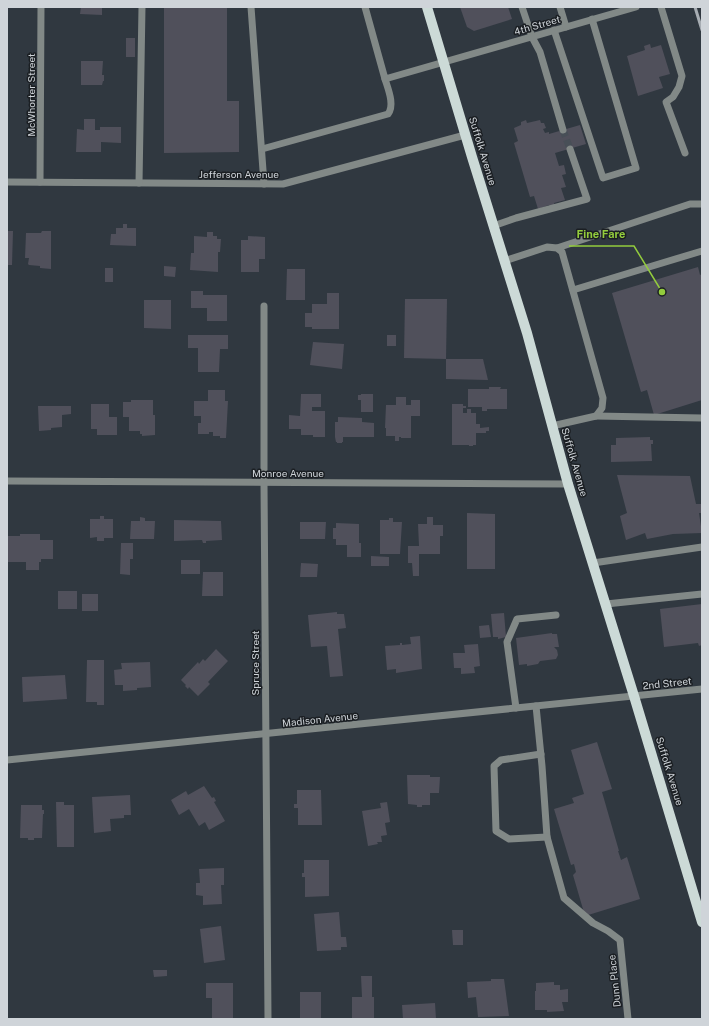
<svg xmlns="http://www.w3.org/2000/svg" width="709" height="1026" font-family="'Public Sans',sans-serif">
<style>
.building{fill:#50505b}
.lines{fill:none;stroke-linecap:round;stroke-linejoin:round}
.minor-tunnel{stroke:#484f57;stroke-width:7;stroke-dasharray:7 3.5;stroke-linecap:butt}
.minor{stroke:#828987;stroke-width:7}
.major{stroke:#ccdad7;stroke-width:10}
.rail{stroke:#a7adb3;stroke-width:3}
.labels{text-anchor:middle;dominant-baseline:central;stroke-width:3;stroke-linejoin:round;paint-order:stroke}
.street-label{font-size:10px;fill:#cfd4d9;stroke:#1b1f23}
.leader{fill:none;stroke:#93cc3d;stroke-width:1.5}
.callout-dot{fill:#93cc3d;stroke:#1b1f23;stroke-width:1.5}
.callout-label{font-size:11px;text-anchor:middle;font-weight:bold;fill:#93cc3d;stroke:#1b1f23;stroke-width:3;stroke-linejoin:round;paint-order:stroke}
</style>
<rect width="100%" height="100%" fill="#303840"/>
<g class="building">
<polygon points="81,7 102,7 102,15 80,14"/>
<polygon points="164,7 227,7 227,101 239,101 239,152 164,153"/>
<polygon points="460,7 508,7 512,19 474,31 467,27"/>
<rect x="126" y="38" width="9" height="19"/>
<polygon points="650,44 651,48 661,45 670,74 659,77 663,88 638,96 627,56 645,50 644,46"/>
<polygon points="81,61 103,61 102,75 104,75 104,81 103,81 102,85 81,85"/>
<polygon points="84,119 95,119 95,130 100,130 100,127 121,127 121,143 101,142 101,152 76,152 77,129 84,130"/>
<polygon points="526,120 527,123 540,120 541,123 544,123 546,128 543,129 545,133 549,132 549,134 580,125 586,144 555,153 559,166 564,165 566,174 562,175 566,187 561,188 565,200 554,203 555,206 550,208 549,205 538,209 534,196 530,197 514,143 518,141 514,128 521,125 521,122"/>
<polygon points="123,224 127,224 127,228 136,228 136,246 110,245 111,234 116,234 116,228 123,228"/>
<polygon points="7,231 13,231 12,265 7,265"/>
<polygon points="42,231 51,231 51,269 40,268 40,266 29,265 28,264 29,258 25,258 26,233 41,233"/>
<polygon points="207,232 213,232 213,236 217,236 217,239 221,239 220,252 218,252 218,272 190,270 191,253 194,253 194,236 207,237"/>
<polygon points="248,236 265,237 265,259 259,259 259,272 241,272 241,240 248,240"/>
<polygon points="164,266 176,267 175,277 164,276"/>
<polygon points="698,267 700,275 702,274 702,400 654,415 647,390 641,392 612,293"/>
<rect x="105" y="268" width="8" height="14"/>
<polygon points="287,269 305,269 305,300 286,300"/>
<polygon points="191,291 203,291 203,295 227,295 227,321 207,321 207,308 191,308"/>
<polygon points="327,293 339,293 339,329 312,329 312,327 305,327 305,313 312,313 312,304 327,304"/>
<polygon points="405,299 447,299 446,359 404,358"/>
<polygon points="144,300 171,300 171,329 144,328"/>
<polygon points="188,335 228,335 228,349 220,349 219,372 198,372 198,348 188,348"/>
<rect x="387" y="335" width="9" height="11"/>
<polygon points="313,342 344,344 342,369 310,365"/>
<polygon points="446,359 483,359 488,380 446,379"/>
<polygon points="489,387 501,387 500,389 507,389 507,409 487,409 487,411 482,411 482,407 468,407 468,389 489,389"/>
<polygon points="208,390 225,390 225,401 228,401 226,438 220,438 220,436 213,436 213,432 209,432 209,434 198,434 198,423 201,423 201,416 194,416 194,401 208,401"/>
<polygon points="301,394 321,394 321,407 312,407 312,411 325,411 325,437 313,437 313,435 301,435 301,429 289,429 289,415 300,416"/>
<polygon points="361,394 373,394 373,412 361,412 361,400 358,400 358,395 361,395"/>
<polygon points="396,397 406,397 406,405 411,405 411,400 420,400 420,416 411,416 411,438 401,438 401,437 399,437 399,441 395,441 395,436 386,436 386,428 385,428 386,405 396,405"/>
<polygon points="131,400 153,400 153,415 155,415 155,435 142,436 142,434 140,434 140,431 129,431 129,417 123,417 123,402 131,402"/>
<polygon points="91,404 109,404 109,417 117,417 117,435 97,435 97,429 91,429"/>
<polygon points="452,404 463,404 463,406 466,406 466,408 463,408 463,413 467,413 467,409 471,409 471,413 476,413 476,424 480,424 480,428 489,427 489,431 486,431 486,433 476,433 476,445 473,445 473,446 469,446 469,445 452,445"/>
<polygon points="38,406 71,406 71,414 62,415 62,427 51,428 51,430 39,431"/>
<polygon points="338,417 362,418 362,422 374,423 374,437 343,437 343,442 342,442 342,443 337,443 337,442 336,442 335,437 335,422 338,422"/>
<polygon points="650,437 650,440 653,440 653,444 651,444 652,461 611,462 611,445 616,445 616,438"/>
<polygon points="617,475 690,476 696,504 702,504 702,513 699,513 702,533 673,534 647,539 645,533 626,540 620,516 627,513"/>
<polygon points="467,513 495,514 495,569 467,569"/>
<polygon points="100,516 104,516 104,519 113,519 113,538 104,538 104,541 97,541 97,537 90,538 90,519 100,519"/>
<polygon points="140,517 145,518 145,521 155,521 154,539 130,539 131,521 140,521"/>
<polygon points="427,517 433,517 433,525 443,525 443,536 440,536 440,554 419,554 419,576 413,576 412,563 408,563 408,546 419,546 418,524 427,524"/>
<polygon points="389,518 393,518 393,522 402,522 400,554 380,554 380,520 389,520"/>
<polygon points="174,520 221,521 222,540 206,541 206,543 203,543 202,540 174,541"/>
<polygon points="300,522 326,522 325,539 300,539"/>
<polygon points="336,523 359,524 359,543 361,543 361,557 347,557 347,545 336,545 336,539 333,539 333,528 336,528"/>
<polygon points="20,534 40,534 40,540 53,540 53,559 41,559 41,562 39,562 39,570 26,570 26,562 7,562 7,536 20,536"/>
<polygon points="121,543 133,543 133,559 130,559 130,575 120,574"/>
<polygon points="371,556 389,557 389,566 371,566"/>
<rect x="181" y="560" width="19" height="14"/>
<polygon points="301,563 318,564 317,577 300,577"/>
<polygon points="203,572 223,572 223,596 202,596"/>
<rect x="58" y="591" width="19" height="18"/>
<rect x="82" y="594" width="16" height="17"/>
<polygon points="702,604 702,645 699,646 698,643 664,647 660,609"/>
<polygon points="337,612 337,614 344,614 346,628 338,629 343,676 330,677 327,646 311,647 308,615"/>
<polygon points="504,613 506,637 498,639 498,637 493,637 491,614"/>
<polygon points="489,625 491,637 480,638 479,626"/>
<polygon points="552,633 552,634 557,634 559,647 554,647 557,650 558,655 556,659 540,661 538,664 527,666 527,664 519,665 516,638"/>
<polygon points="420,636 422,669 396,673 396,669 387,670 385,646 400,645 400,643 402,643 402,645 411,644 410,637"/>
<polygon points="478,644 480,666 474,667 475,673 461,674 461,668 454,668 453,653 465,653 464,645"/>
<polygon points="216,649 228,661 208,682 210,684 198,696 189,687 188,689 185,686 186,685 181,680 198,662 199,664 203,659 205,661"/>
<polygon points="87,660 104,660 104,705 97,705 97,702 86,702"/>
<polygon points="150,662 151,687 137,688 137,690 123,691 123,685 115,685 114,670 122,669 121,663"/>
<polygon points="65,675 67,699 23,702 22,677"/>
<polygon points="597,742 612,789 602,792 619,851 618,851 621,860 627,857 640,899 585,916 573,875 576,872 574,864 571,865 554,809 574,803 572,798 584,794 571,750"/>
<polygon points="407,775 430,775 430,777 440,777 439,793 430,793 430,805 422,805 422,807 417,807 417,805 408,804"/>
<polygon points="204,786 212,798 214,797 216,801 214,802 225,821 209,830 205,822 199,826 189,809 179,815 171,800 186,791 188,795"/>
<polygon points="297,790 321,790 322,825 298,825 298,808 294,808 294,804 297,804"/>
<polygon points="130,795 131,815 124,815 124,818 110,819 111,831 94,833 92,797"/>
<polygon points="56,802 64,802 64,805 74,805 74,847 57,847"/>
<polygon points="387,802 390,822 385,823 387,835 381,836 382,842 377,842 378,844 368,846 362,811 381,808 380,803"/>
<polygon points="21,805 42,805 42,810 44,810 44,814 43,814 42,838 34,838 34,840 28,840 28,838 20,838"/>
<polygon points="304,860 329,860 329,896 305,897 305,877 302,877 302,873 304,873"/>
<polygon points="224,868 224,885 221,885 222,904 203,905 203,896 196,895 196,883 200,883 199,869"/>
<polygon points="339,912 341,937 346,937 347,947 341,947 341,950 317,951 314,914"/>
<polygon points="221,926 225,960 204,963 200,929"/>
<polygon points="452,930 463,930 463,945 453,945"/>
<polygon points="153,970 167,970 167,976 154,977"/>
<polygon points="361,976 372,976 372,997 374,997 374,1019 352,1019 352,997 362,997"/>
<polygon points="491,979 504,979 509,1016 478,1017 476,997 468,998 467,982 491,981"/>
<polygon points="554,982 554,985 560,985 560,990 568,989 568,1002 562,1002 564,1011 547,1012 547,1010 535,1010 535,991 536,991 536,983"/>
<polygon points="206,983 233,983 233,1019 212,1019 212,998 206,998"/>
<rect x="300" y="992" width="21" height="27"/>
<polygon points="435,1003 436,1019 403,1019 402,1005"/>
</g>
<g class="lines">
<polyline class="minor-tunnel" points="563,130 570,149"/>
<g class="minor">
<polyline points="251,7 264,184"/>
<polyline points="365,7 385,79 636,7"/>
<polyline points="522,7 532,37 540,52 563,130"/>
<polyline points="560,7 566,27"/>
<polyline points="661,7 682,76 679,87 673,97 666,102 685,153"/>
<polyline points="554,30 603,178 636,168 592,19"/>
<path d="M262,149L388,114C395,105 388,89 385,79"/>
<polyline points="7,182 283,184 465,135"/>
<polyline points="40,182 41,7"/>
<polyline points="139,183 142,7"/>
<polyline points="493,226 516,218 587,199 570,149"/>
<polyline points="557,248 690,204 702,204"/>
<polyline points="504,261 547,247 557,248 562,252 603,398 602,408 596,416 552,426"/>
<polyline points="573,290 702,251"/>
<polyline points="264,306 264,483 268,1019"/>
<polyline points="596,416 702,418"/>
<polyline points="7,481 568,484"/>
<polyline points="593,563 702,547"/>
<polyline points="606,604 702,594"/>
<polyline points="536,706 542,766 547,837 564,898 593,923 608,931 620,940 628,1019"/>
<polyline points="516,708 507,642 517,619 556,615"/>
<polyline points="541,754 501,760 494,766 496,831 509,839 547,837"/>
<polyline points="7,760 702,689"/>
</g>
<polyline class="major" points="427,7 472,157 527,333 568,484 634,696 702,922"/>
<polyline class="rail" points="695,7 702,30"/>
</g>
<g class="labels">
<g class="street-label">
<text transform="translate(537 25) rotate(-16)">4th Street</text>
<text transform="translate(31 95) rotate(-90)">McWhorter Street</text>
<text transform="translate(483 151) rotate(73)">Suffolk Avenue</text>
<text x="239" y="174">Jefferson Avenue</text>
<text transform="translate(575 462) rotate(74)">Suffolk Avenue</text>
<text x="288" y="473">Monroe Avenue</text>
<text transform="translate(255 663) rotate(-90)">Spruce Street</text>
<text transform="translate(667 683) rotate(-6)">2nd Street</text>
<text transform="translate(320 719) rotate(-6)">Madison Avenue</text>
<text transform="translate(670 771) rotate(73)">Suffolk Avenue</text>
<text transform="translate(614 981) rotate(-96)">Dunn Place</text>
</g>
</g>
<path class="leader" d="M662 292L634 246H569"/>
<circle class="callout-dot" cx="662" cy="292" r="4"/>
<g class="callout-label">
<text x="601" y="238">Fine Fare</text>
</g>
<rect width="709" height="1026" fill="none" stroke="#cfd4d9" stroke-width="16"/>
</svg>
